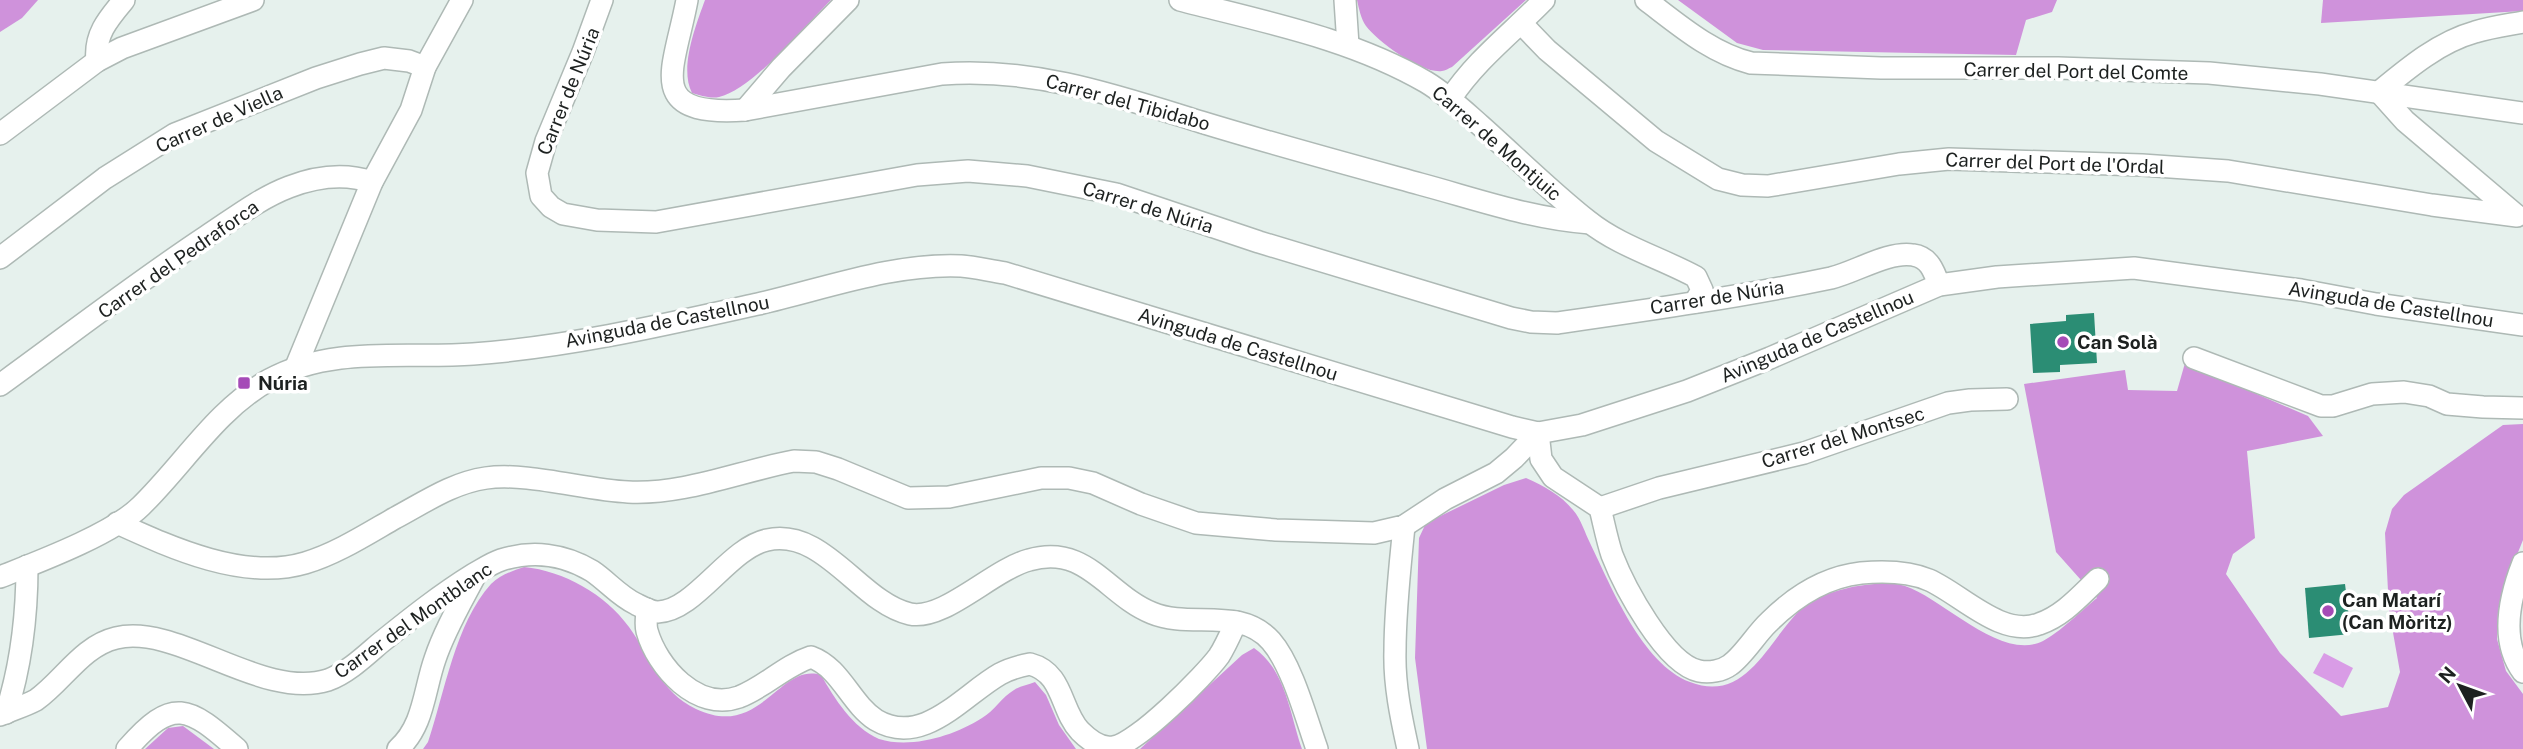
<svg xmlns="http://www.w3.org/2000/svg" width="2523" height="749" font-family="'Public Sans',sans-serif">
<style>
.forest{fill:#cf92db}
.water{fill:#d99ce6}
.building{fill:#2b8d74}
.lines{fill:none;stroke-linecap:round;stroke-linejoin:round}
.minor-casing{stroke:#aeb9b5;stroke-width:24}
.minor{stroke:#fff;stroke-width:21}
.poi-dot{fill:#a54bb7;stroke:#fff;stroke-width:2.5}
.labels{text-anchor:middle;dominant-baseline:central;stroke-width:7;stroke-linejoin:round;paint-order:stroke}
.street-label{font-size:19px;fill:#1d2120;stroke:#fff}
.poi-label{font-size:19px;font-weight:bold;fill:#1d2120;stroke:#fff;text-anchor:start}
</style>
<rect width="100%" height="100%" fill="#e6f1ed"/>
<g class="forest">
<polygon points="0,0 38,0 22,18 0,32"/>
<path d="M705,0H831C806,25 752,90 719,97C710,99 700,95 692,93C679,68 696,25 705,0Z"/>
<path d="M1357,0H1526L1452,67C1449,68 1445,71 1442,71C1422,74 1378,42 1366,26C1361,19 1359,9 1357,0Z"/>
<polygon points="1678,0 2057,0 2052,12 2026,20 2016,55 1763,50 1737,43"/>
<polygon points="2323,0 2523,0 2523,11 2321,23"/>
<path d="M2185,363L2308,416L2323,436L2247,451L2255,538L2233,554L2226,574L2280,653L2341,716L2388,707L2400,672L2389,610L2385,533L2392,509L2404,495L2503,425L2523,424V540L2502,592L2498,612L2497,639L2506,671L2523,694V749H1427L1415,658L1419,538L1426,523L1504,485L1526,478C1544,486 1561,495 1573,510C1581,519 1585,533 1590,543C1611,586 1642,664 1690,682C1746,704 1768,641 1800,610C1813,597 1840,589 1858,586C1873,584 1890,581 1905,586C1944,599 2001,662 2043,641C2059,633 2082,610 2097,598L2056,552L2024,384L2125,370L2128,390L2177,391Z"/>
<path d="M524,567C564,571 605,594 629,627C651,657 660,692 696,709C761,740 779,662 821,675C835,699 852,727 879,739C911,749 954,736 982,718C994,711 1002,697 1014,690C1020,686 1028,685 1035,682L1046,695L1059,725L1076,749H423L428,742C445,692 455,624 491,584C500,575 512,571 524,567Z"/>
<path d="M1254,648C1286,670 1290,715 1302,749H1140L1242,655Z"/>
<polygon points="183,726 214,749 145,749 168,728"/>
</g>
<polygon class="water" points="2324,653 2353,668 2343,688 2313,673"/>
<g class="building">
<polygon points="2094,313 2097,363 2060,365 2060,372 2033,373 2030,324 2066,321 2066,315"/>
<polygon points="2345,584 2351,634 2309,638 2305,588"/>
</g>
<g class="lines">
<g class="minor-casing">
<g id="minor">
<path d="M602,0L583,52L546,141L537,173L541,196L551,207L563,214L597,220L656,222L917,175L968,171L1027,176L1116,194L1259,242L1511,318L1531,322L1557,323C1648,310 1740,297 1831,278C1856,272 1888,251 1913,255C1929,257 1934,271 1939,285"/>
<path d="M687,0C674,70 643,117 745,110L942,74C1033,67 1115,95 1201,122C1273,144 1347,164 1420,184C1476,199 1532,219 1590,223"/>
<path d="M1180,0C1264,22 1350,38 1426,82C1446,94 1463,110 1480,125C1516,157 1550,191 1588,221C1619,246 1661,258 1696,277L1702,290L1695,302"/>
<polyline points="1345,0 1348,45"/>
<path d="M1646,0C1679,25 1711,53 1751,63L1881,68H2058L2209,73L2320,84L2523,113"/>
<polyline points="1521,23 1547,50 1656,141 1718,179 1742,185 1768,186 1899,164 1949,159 2142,165 2228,171 2432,205 2517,216"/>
<path d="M97,61C94,35 108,19 124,0"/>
<path d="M1451,98C1476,60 1512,33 1544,0"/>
<polyline points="745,110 781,68 848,0"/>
<polyline points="0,134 97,61 122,48 253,0"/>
<path d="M2516,215L2405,121L2379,92C2408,68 2439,42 2475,32C2491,27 2507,25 2523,22"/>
<polyline points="0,258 105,178 175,134 316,78 360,64 384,58 409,61 425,67"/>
<polyline points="2194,358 2321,406 2333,406 2372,394 2404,392 2429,396 2447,404 2483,407 2523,408"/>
<polyline points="295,369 372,182 411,110 425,67 462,0"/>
<path d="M0,385C69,335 136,283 207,236C233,219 260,198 289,187C315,177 345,173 372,182"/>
<path d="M1538,433L1541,459L1553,477L1600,508C1604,524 1607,540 1612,555C1624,586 1665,664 1699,671C1709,673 1722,671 1730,665C1744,655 1756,634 1769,622C1794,597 1826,577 1861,573C1884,571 1908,571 1929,580C1961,594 2001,638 2039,624C2063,616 2080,596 2098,579"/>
<polyline points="1600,508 1659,488 1804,453 1948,403 1970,400 2007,399"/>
<path d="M117,523C172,548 244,581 305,563C336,554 367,534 395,518C425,502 452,483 486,478C527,472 585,490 628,492C684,495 740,471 794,461L816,462L838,469L908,498L949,497L1041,478H1069L1093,483L1141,504L1196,523L1276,530L1374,533L1404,526L1445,499L1496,473L1514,458L1538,433"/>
<path d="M1404,526C1400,567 1395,609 1395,651C1394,684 1401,717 1408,749"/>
<path d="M2523,563C2510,596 2499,640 2523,672"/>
<path d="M0,577C38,562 113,534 141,506C184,464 216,410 269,380C332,345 405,359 473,354C569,347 664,325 758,304C824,289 893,263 961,266C976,267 990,271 1005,273L1512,427L1538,433L1582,425L1687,391L1770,358L1939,285L1997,277L2134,268L2301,290L2376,304L2523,325"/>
<path d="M647,609C647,616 645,624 647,631C657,667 697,712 739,697C765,687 784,666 811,657C841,668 850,703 876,720C923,748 963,695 1000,674C1009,669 1020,666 1030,664C1064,673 1060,710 1080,731C1088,739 1101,749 1113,747C1136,745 1205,675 1219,656C1226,645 1231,633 1236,622"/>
<path d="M6,713C21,666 27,615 27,566"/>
<path d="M0,715C11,710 25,706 36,700C63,681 82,646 116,638C178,623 262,701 328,680C347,673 364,657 379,644C410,619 440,595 474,574C483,569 492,563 501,560C532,550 564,554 592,571C607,581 619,596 636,604C642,607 651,612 658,612C695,611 729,548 767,540C824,527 860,603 910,614C944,621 992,570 1029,560C1086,543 1107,595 1152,613C1190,629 1240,606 1271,641C1292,665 1306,718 1317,749"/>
<path d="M127,749C173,696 188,706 237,749"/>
<path d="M398,749C424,726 424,690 435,659C445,629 462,601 476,574"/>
</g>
</g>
<use href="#minor" class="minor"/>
</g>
<g class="poi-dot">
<circle cx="2063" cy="342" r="7"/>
<rect x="237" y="376" width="14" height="14" rx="3.5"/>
<circle cx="2328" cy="611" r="7"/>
</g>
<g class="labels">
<g class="street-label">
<text transform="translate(2076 71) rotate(1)">Carrer del Port del Comte</text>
<text transform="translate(568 91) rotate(-68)">Carrer de Núria</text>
<text transform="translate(1128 102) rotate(15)">Carrer del Tibidabo</text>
<text transform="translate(219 119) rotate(-24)">Carrer de Viella</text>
<text transform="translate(1497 143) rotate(41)">Carrer de Montjuic</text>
<text transform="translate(2055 163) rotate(2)">Carrer del Port de l'Ordal</text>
<text transform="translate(1148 207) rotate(17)">Carrer de Núria</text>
<text transform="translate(178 259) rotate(-35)">Carrer del Pedraforca</text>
<text transform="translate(1717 297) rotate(-9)">Carrer de Núria</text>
<text transform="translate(2391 304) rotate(9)">Avinguda de Castellnou</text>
<text transform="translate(667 321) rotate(-11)">Avinguda de Castellnou</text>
<text transform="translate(1817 336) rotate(-23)">Avinguda de Castellnou</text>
<text transform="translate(1238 344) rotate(17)">Avinguda de Castellnou</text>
<text transform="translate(1843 437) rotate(-17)">Carrer del Montsec</text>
<text transform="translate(413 620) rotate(-35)">Carrer del Montblanc</text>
</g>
<g class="poi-label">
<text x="2077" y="342">Can Solà</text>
<text x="258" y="383">Núria</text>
<text x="2342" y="600">Can Matarí<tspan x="2342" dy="22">(Can Mòritz)</tspan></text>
</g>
</g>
<g transform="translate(2460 686) rotate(311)" stroke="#ffffff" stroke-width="5" paint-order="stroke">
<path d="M0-5L12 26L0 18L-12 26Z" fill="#1d2120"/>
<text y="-10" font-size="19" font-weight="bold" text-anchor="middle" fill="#1d2120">N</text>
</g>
</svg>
